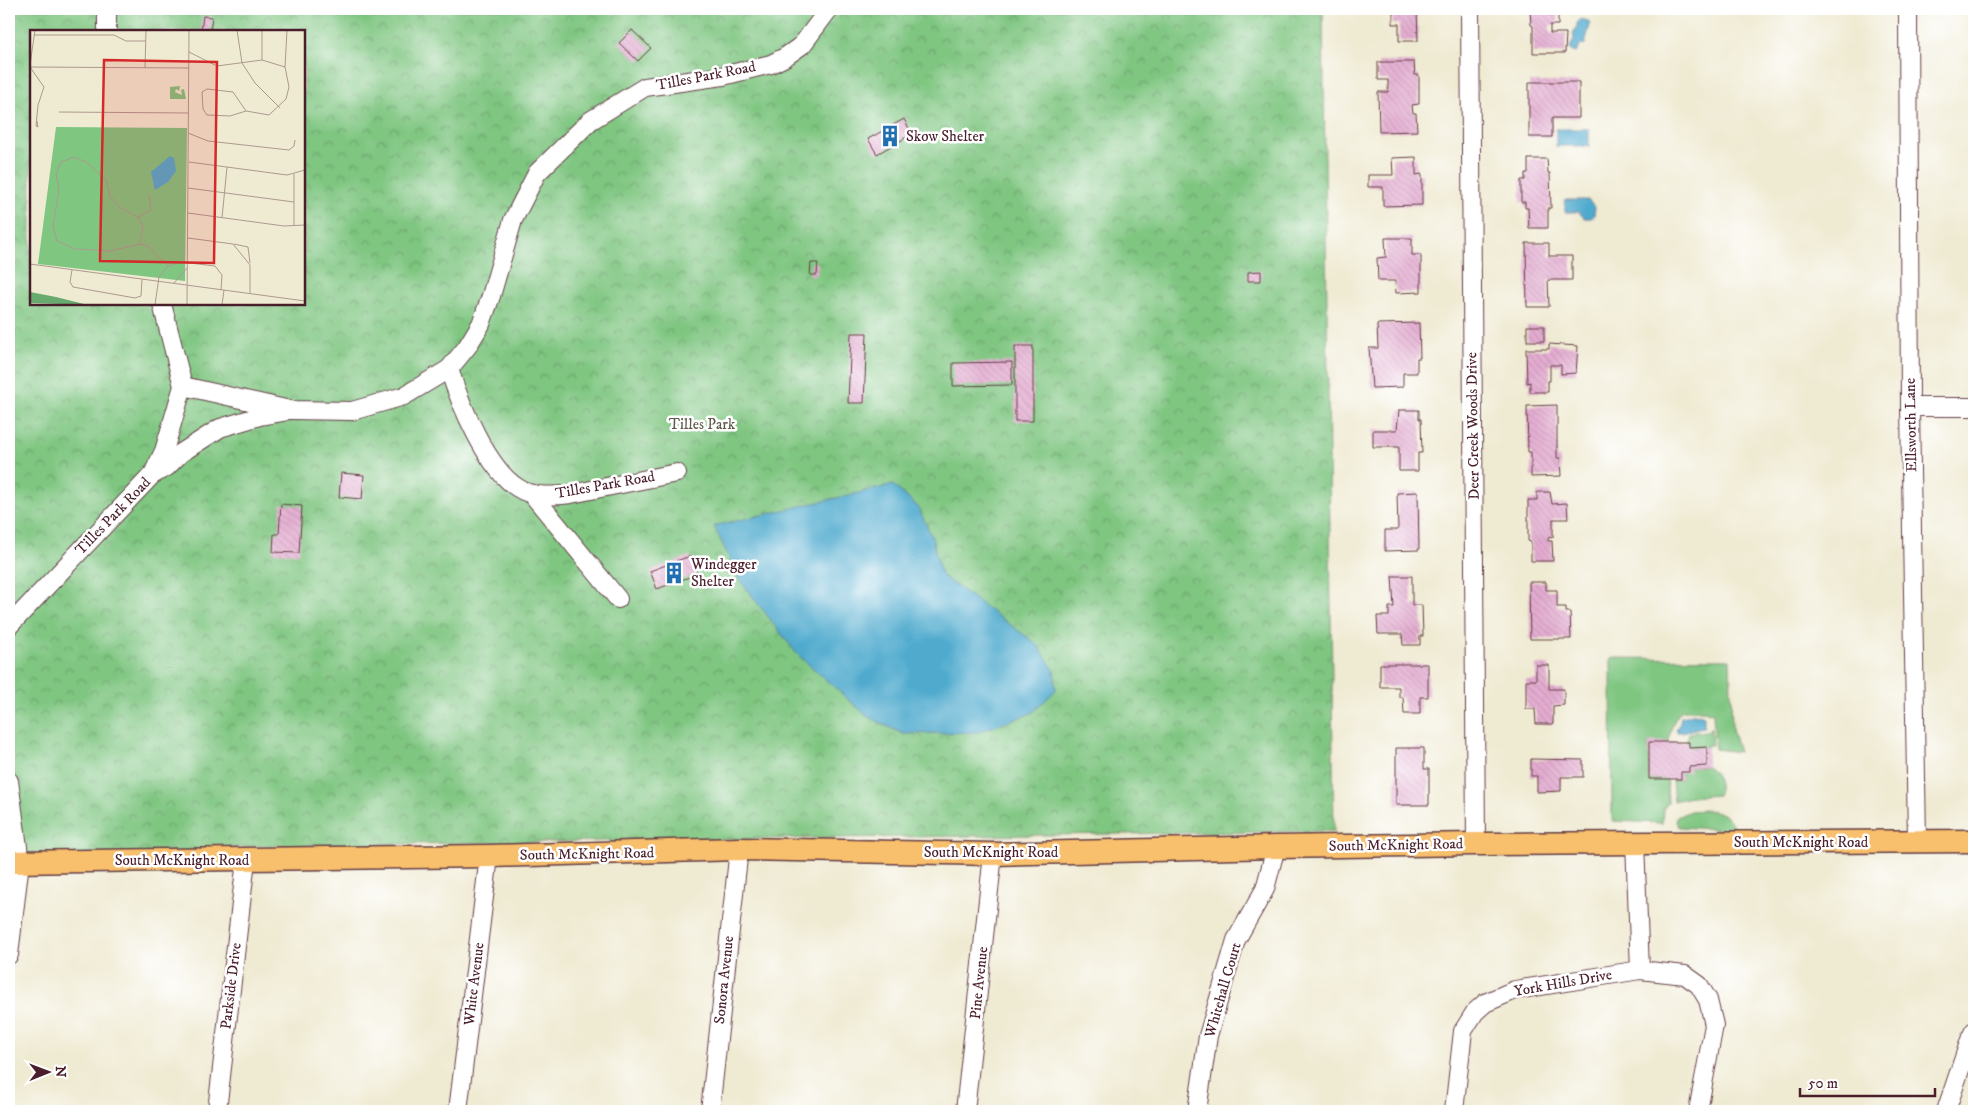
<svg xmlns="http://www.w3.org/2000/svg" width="1983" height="1120" font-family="'IM FELL DW Pica',serif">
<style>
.grass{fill:#7fc681;stroke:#647256}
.park{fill:url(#park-crowns);stroke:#647256;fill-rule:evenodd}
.water{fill:#50aace;stroke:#4d647c}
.building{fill:url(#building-back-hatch)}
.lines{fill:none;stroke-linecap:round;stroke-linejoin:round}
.minor-casing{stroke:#633d44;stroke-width:20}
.major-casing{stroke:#633d44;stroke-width:25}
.minor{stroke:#fff;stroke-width:18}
.major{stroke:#f8bf6c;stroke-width:22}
.labels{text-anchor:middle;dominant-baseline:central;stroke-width:5;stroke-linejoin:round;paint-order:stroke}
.street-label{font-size:15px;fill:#4a1f2b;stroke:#fff}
.poi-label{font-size:15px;fill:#4a1f2b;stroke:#fff;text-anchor:start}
.park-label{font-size:15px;fill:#5d5949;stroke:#fff}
.inset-road{fill:none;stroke:#ad998f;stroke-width:1}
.view{fill:#d62828;fill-opacity:0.15;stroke:#d62828;stroke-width:2.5}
.inset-edge{fill:none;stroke:#4a1f2b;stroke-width:2.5}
</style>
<defs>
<pattern id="park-crowns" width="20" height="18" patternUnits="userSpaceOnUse" patternTransform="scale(1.25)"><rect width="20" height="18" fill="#7fc681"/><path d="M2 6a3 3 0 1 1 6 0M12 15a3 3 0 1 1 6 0" fill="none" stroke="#6aa06a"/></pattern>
<pattern id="building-back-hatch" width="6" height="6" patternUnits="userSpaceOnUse" patternTransform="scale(1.25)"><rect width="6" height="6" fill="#e4add1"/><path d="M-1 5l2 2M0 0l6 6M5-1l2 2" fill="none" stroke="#c594b4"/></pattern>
</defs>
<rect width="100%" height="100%" fill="#fff"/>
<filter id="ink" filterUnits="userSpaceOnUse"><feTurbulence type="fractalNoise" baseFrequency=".02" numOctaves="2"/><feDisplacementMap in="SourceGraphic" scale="10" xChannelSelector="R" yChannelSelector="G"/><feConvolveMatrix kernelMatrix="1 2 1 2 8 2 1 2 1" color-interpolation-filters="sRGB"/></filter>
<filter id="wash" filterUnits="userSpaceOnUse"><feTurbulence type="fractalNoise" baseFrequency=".0096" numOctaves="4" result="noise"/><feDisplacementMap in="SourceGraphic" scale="20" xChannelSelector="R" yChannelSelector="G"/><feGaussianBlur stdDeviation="1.12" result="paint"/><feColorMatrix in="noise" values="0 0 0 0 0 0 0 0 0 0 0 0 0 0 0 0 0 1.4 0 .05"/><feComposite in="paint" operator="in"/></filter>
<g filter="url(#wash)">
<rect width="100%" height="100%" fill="#efead2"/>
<g class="grass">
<path d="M1611,658L1730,659L1732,729L1739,752L1715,749L1713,713L1704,710H1682C1673,720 1670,729 1669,742L1649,743V779H1667L1668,803L1663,809L1662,823L1612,821Z"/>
<polygon points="1711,727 1712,745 1707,745 1707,747 1689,748 1686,742 1689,733 1707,731"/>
<path d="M1707,766C1716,772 1723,785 1717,795L1690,797L1674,801L1672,780L1681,779V772L1689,767Z"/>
<path d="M1707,810C1722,812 1729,815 1735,830L1679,827L1676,822L1677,817L1690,811Z"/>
</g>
<path class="park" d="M9,9H1323L1334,831L258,846L48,861L9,859ZM31,31H304V304H31Z"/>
<g class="water">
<polygon points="1581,19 1588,21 1590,25 1585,44 1581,45 1576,53 1571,51 1570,47 1574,39 1573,34 1577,28 1577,23"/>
<rect x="1556" y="129" width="33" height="17"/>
<polygon points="1565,200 1588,200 1595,207 1594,215 1591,218 1584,218 1579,212 1565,212"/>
<polygon points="893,485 918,507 932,537 941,575 1037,644 1054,670 1056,690 1032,713 978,732 903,734 867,716 797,654 739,579 714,526"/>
<path d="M1692,714L1704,715V727C1696,728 1683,733 1677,732L1676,729L1680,723L1681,717Z"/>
</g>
<g id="blocks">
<g class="building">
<polygon points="1393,9 1417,9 1418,41 1399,41 1399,24 1393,24"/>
<polygon points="1530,9 1558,9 1558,25 1550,25 1550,33 1566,33 1565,53 1533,53 1533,26 1531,25"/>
<polygon points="203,16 212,17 210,31 201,31"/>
<polygon points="632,30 651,48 638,61 619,43"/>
<polygon points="1378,62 1414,62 1415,75 1419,75 1419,104 1412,105 1413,113 1416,113 1417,131 1379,132 1378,92 1388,92 1388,80 1378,80"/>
<polygon points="1529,82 1579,82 1579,118 1552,118 1552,137 1529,137"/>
<polygon points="904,119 912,134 877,154 868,139"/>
<polygon points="1416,157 1416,175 1422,174 1422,205 1383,206 1383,187 1368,187 1368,175 1393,175 1392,158"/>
<polygon points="1528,159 1547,159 1548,173 1550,173 1551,208 1548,208 1548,228 1529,228 1528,208 1525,208 1525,202 1521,202 1521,180 1525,180 1525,173 1528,173"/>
<polygon points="1385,238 1412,238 1412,255 1421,255 1421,292 1396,293 1395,281 1378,281 1377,258 1386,257"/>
<polygon points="1526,243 1549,243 1549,256 1572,256 1572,280 1548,280 1549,307 1527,307"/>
<polygon points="811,263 818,263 817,275 810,275"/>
<polygon points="1261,271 1261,281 1248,281 1248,272"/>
<polygon points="1419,323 1420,358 1417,358 1417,373 1403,373 1403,387 1372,388 1369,348 1378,348 1377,324"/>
<rect x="1527" y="326" width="17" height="15"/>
<polygon points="851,333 867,333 864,403 848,403"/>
<polygon points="1549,344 1578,346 1576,373 1561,374 1561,365 1550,365 1550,381 1548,381 1548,392 1530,392 1530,382 1527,383 1526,349 1549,349"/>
<rect x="1015" y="346" width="18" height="75"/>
<polygon points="1012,362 1012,385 953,386 953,363"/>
<polygon points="1557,405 1557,458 1560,458 1561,476 1531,477 1531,452 1528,452 1527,406"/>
<polygon points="1399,410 1419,410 1419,419 1421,419 1422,453 1418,453 1418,471 1399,471 1399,447 1373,447 1373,430 1397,430"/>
<polygon points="341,473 364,475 362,499 339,497"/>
<polygon points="1418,492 1419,550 1385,551 1385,530 1398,530 1397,493"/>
<polygon points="1537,492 1550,492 1552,504 1567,503 1568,519 1553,519 1553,537 1548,538 1548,541 1552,541 1553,561 1531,561 1531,542 1528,541 1528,500 1537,500"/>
<polygon points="281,504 302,506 299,553 273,552 274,534 279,534"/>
<polygon points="690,556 697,574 657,589 650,571"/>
<polygon points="1392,576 1412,576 1412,605 1422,605 1423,636 1420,636 1420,645 1403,645 1402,634 1378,634 1377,616 1389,616 1389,607 1394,607"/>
<polygon points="1529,582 1546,582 1546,590 1557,590 1557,607 1566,607 1566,612 1570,612 1571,639 1530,639"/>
<polygon points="1380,664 1428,664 1428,697 1420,697 1420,714 1404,714 1403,697 1399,697 1399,687 1380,687"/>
<polygon points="1536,665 1549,665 1549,689 1564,689 1564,705 1553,706 1553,724 1536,724 1535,709 1526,709 1526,680 1536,680"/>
<polygon points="1649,742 1689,742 1689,748 1707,747 1707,766 1689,767 1689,772 1681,772 1681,779 1649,779"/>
<polygon points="1396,748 1424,748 1424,769 1429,769 1429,805 1396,805"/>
<polygon points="1531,759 1583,760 1583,777 1561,777 1561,791 1537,792 1537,776 1531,776"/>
</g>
</g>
</g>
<g filter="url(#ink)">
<use href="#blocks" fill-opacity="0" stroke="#633d44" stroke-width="1"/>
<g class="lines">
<g class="minor-casing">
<g id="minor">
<polyline points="1470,9 1476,844"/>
<polyline points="1908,9 1910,407 1917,841"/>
<polyline points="107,31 107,9"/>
<polyline points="449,369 467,347 481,324 491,296 513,220 537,173 590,121 645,87 723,76 771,64 785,57 802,45 829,9"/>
<path d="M183,386L290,410L352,411L404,396L449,369C460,403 487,469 518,488C533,498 554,496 571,494L677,473"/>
<polyline points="1910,407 1974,407"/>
<polyline points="154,474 167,467 181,453 220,428 260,416 283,412"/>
<polyline points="532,494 618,599"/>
<polyline points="9,626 153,474 164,451 183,386 162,304"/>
<polyline points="9,781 20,862 9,955"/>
<polyline points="1635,843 1640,970"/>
<polyline points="217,1111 246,860"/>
<polyline points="458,1111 489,856"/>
<polyline points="710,1111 739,849"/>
<polyline points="965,1111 993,854"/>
<polyline points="1197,1111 1208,1036 1236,940 1265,889 1276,847"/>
<polyline points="1454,1111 1463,1031 1475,1012 1485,1003 1515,990 1640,970 1685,975 1699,985 1708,1000 1714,1025 1698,1111"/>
<polyline points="1946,1111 1971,1037 1974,1031"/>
</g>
</g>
<g class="major-casing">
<polyline id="major" points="9,862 489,856 739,849 993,854 1276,847 1476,844 1974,841"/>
</g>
<use href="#minor" class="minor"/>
<use href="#major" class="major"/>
</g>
</g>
<defs>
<g id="building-bare" transform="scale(1.725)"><path d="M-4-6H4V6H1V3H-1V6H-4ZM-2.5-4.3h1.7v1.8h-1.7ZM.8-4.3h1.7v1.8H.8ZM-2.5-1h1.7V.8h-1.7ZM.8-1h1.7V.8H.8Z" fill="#1f6fb2" stroke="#fff" stroke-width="2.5" paint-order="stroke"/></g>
</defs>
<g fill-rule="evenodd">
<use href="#building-bare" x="890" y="136"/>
<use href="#building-bare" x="674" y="573"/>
</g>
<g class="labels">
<g class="street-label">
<text transform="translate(706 76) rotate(-11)">Tilles Park Road</text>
<text transform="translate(1911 425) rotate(-91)">Ellsworth Lane</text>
<text transform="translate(1473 426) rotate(-91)">Deer Creek Woods Drive</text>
<text transform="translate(605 485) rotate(-10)">Tilles Park Road</text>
<text transform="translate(113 516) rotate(-46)">Tilles Park Road</text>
<text x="1801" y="842">South McKnight Road</text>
<text transform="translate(1396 845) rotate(-1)">South McKnight Road</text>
<text x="991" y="852">South McKnight Road</text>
<text transform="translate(587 854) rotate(-1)">South McKnight Road</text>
<text x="182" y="860">South McKnight Road</text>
<text transform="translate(724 980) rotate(-84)">Sonora Avenue</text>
<text transform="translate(979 983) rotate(-84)">Pine Avenue</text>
<text transform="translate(1563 983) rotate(-10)">York Hills Drive</text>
<text transform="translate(474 984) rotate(-83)">White Avenue</text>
<text transform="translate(231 986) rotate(-83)">Parkside Drive</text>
<text transform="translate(1223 990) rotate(-74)">Whitehall Court</text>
</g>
<g class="poi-label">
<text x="906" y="136">Skow Shelter</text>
<text x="691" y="564">Windegger<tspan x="691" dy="17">Shelter</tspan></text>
</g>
<g class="park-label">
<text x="702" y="424">Tilles Park</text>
</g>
</g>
<g transform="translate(30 30)">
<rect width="275" height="275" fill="#efead2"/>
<path d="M150,56L149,61L146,59L145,62L152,65L151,60L154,59L156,69H140V57Z" fill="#7fc681"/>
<path d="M0,262L26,267L58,275L0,273Z" fill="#67ab6f"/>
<path d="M26,97L157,98L155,251L8,234Z" fill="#7fc681"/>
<path d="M140,126L144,128L146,141L138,152L125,160L121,142Z" fill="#50aace"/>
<path class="inset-road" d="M207,0L212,33L225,53L250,78M4,5H84L96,11H116M159,22L187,36L232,30L255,37M232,30V0M0,35L5,0M0,37L159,38M0,37L14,57L8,75L6,96L8,97L7,91M255,37L257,0M115,38L116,0M216,81L203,62L177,59L172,62L173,79L177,85L200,86L216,81L239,85L256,69L259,57L255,37M29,82L159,83M158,103L178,111L259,120L264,116L265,110M159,132L257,145L275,140M158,158L264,172M158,183L254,196L275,195M108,187L89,177L80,166L76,150L56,132L44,127L31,132L26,144L29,159L23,197L27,211L45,219L80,221L110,214L119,217L138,236M192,188L197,137M264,195V144M158,208L203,214L220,235V264M110,214L113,196L108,187L121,180L119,164M204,214L218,217L220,233M0,234L275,271M42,240L40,252L43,257L105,268L111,266L112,249M144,253L157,238M125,275L129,247L138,236L151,232L185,236L192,245L191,260M157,275L159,0M192,275L194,260"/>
<path class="view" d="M74,30L187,32L184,233L70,231Z"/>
<rect width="275" height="275" class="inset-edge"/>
</g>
<rect width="1983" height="1120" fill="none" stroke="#fff" stroke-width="30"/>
<g transform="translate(48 1072) rotate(89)" stroke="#ffffff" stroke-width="4" paint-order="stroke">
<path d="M0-4L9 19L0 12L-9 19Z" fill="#4a1f2b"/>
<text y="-8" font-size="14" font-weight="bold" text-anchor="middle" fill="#4a1f2b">N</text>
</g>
<path d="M1800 1088v8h135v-8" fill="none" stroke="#4a1f2b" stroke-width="2.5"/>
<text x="1808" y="1088" font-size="15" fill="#4a1f2b" stroke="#ffffff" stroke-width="4" paint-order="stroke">50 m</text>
</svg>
